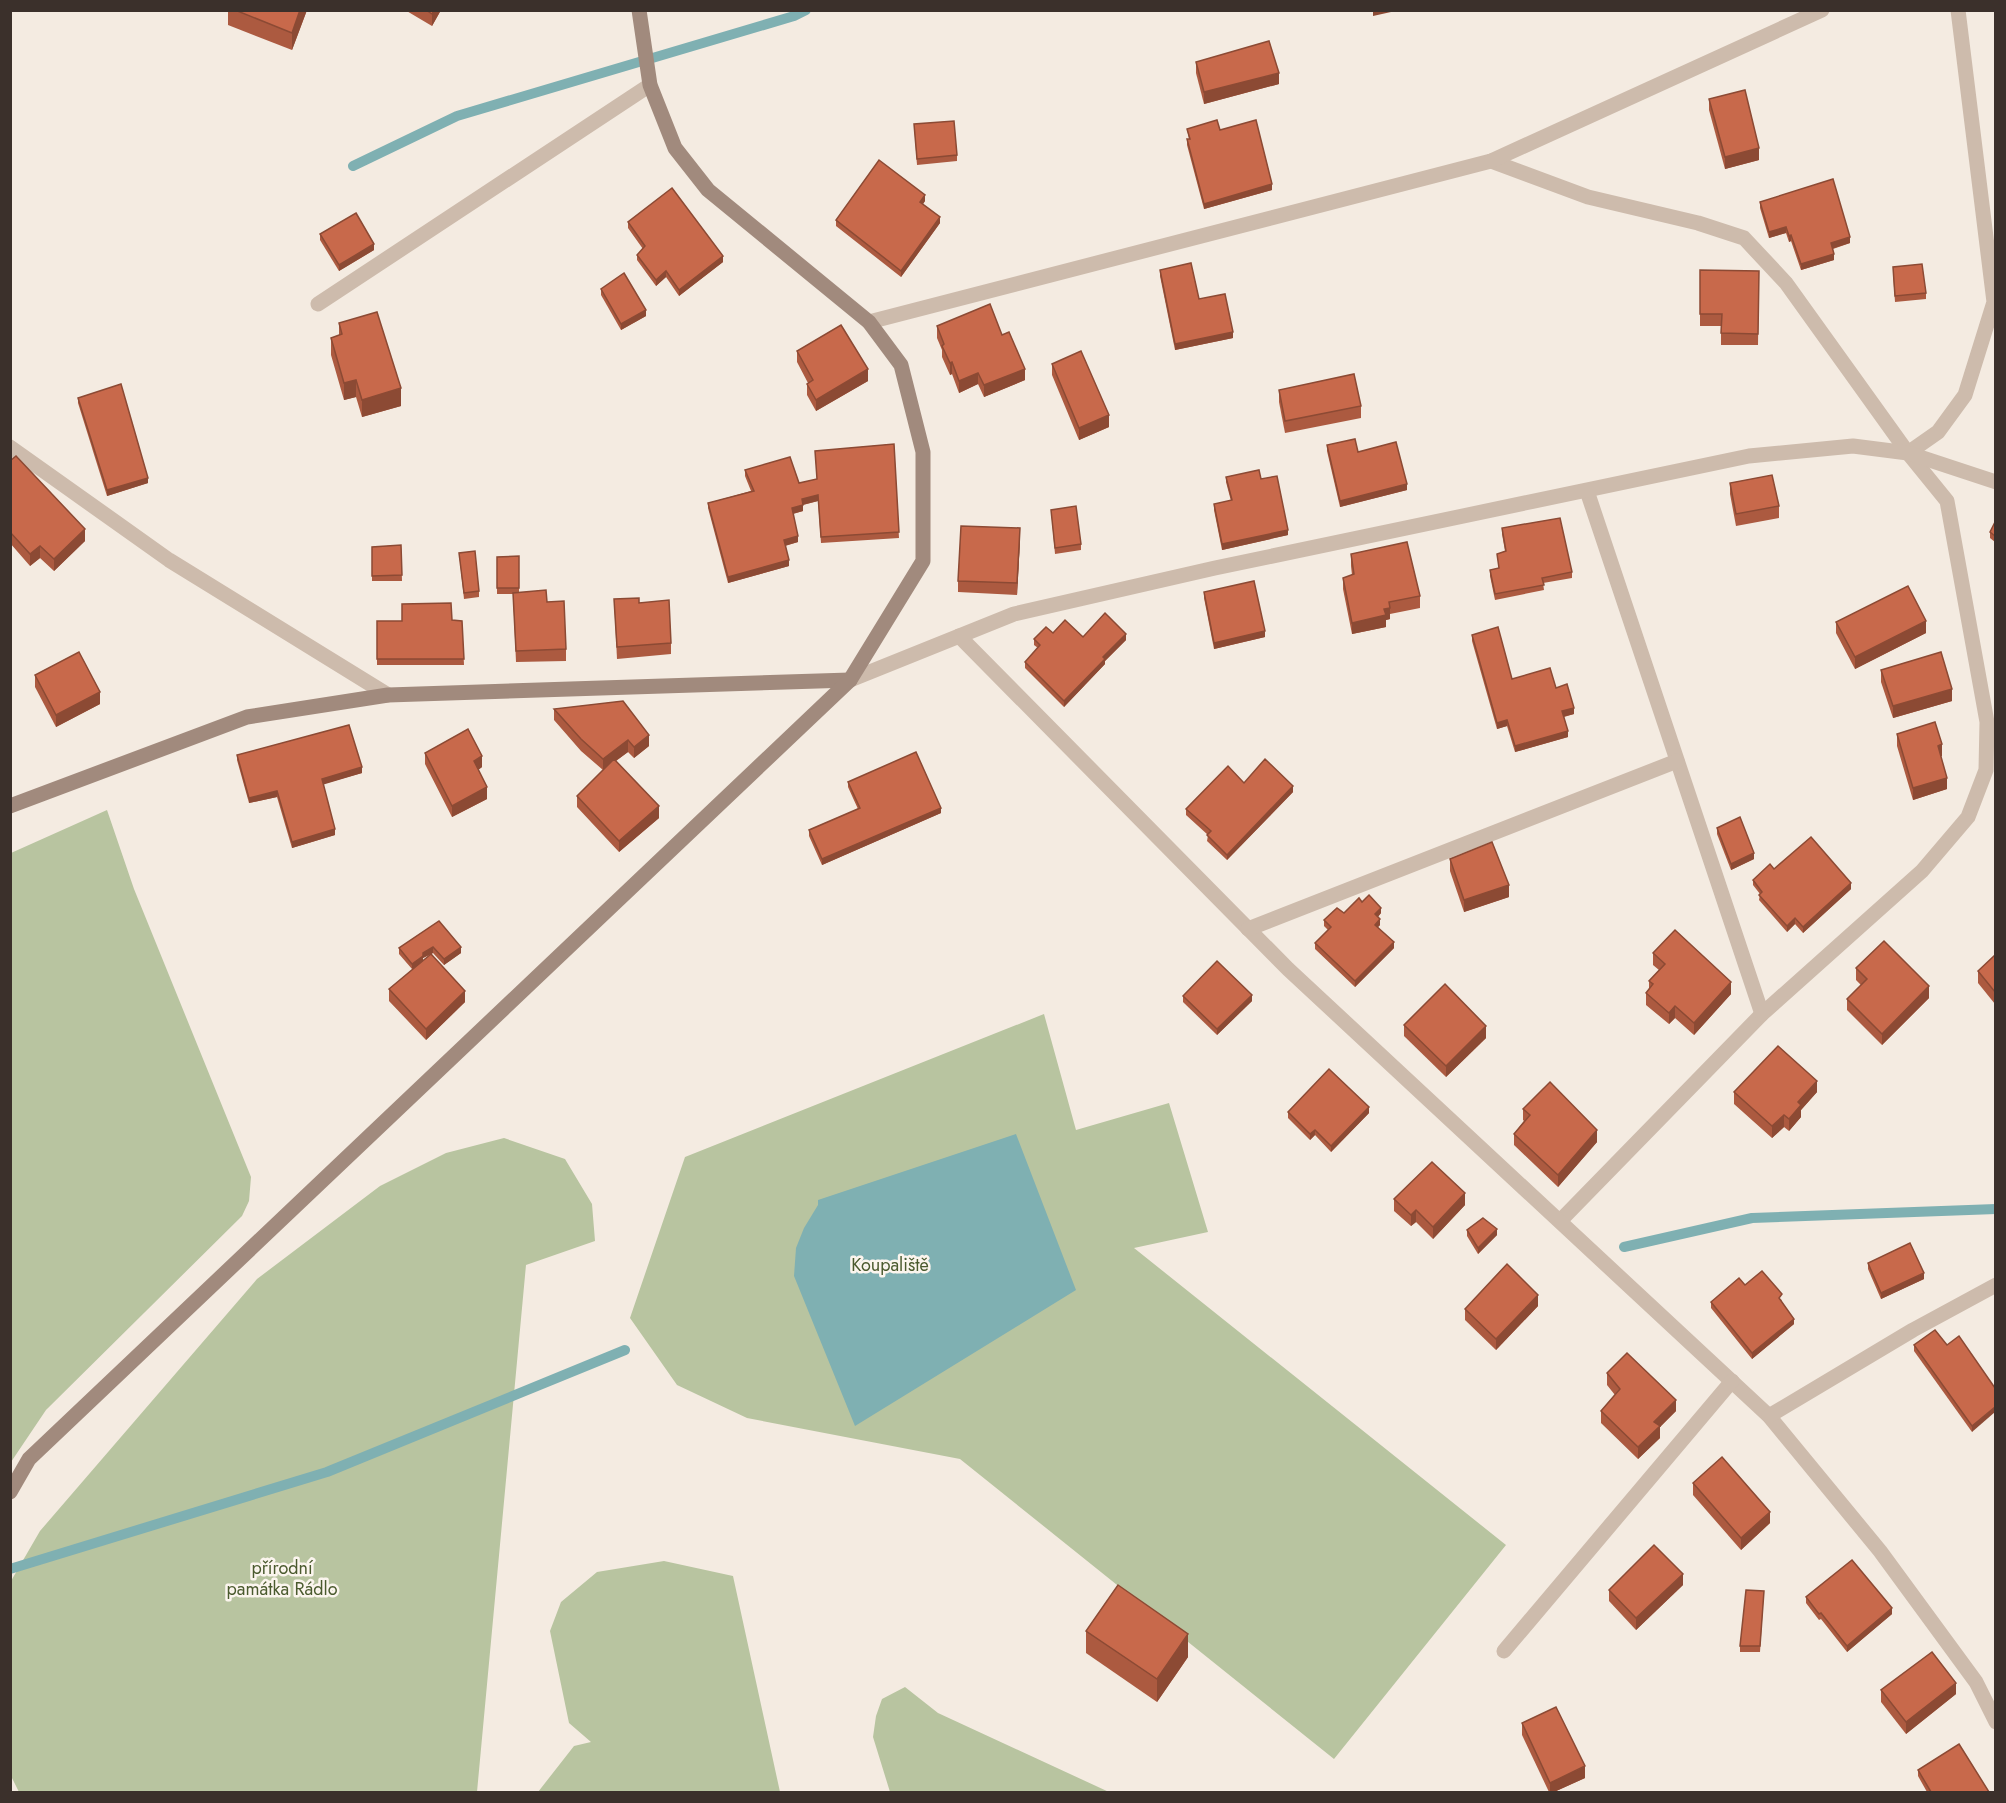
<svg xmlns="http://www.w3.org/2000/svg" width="2006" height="1803" font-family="Jost,sans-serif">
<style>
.green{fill:#b8c4a0}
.water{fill:#7fb0b2}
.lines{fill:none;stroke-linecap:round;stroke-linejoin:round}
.stream{stroke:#7fb0b2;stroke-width:10}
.street{stroke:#cdbbac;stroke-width:15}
.secondary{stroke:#a18a7d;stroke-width:15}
.wall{fill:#ac5a40}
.shaded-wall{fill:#8c4a34}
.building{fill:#c8694b;stroke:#8c4a34;stroke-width:1.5}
.labels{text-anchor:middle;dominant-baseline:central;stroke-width:5;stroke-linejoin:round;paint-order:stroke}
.park-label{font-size:18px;fill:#4a5a2e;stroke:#fbf5ee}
</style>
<rect width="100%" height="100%" fill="#f4ebe1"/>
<g class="green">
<polygon points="107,810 134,889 251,1177 249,1201 242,1216 46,1410 11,1462 11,853"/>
<polygon points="1044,1014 1076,1130 1169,1103 1208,1232 1134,1248 1506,1545 1334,1759 960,1459 747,1418 677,1385 630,1318 685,1157"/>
<polygon points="504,1138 565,1159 592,1204 595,1241 526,1265 477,1792 19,1792 10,1774 11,1581 40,1531 257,1279 380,1186 446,1153"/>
<polygon points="664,1561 733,1576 780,1792 538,1792 574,1746 591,1742 569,1723 550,1631 561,1602 597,1572"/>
<polygon points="905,1687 938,1713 1109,1792 890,1792 873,1737 876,1716 882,1699"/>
</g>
<polygon class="water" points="1016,1134 1076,1290 855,1426 794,1276 796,1248 804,1228 818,1205 818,1200"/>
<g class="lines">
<g class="stream">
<polyline points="353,166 457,116 794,16 806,10"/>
<polyline points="1624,1247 1752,1218 1996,1209"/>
<polyline points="10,1569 327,1472 625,1350"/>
</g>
<g class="street">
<polyline points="1491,161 1588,197 1698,223 1744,238 1786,283 1908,453 1947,501 1987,722 1986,770 1968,817 1922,871 1762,1014 1560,1221"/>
<polyline points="318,304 650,85"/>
<polyline points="869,322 1491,161 1822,10"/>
<polyline points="10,447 169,560 388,695"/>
<polyline points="1908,453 1938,432 1965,395 1994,302 1958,10"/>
<polyline points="1587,491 1762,1014"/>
<polyline points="959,636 1288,969 1769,1416 1880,1551 1976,1682 1996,1722"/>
<polyline points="850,680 1014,614 1215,568 1749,456 1853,446 1908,453 1996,482"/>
<polyline points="1248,929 1677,761"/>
<polyline points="1769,1416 1913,1330 1996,1285"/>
<polyline points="1504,1651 1732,1381"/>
</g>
<g class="secondary">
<polyline points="10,806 247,717 388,695 850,680"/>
<polyline points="10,1492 29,1459 850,680 923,561 923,452 901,365 869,322 708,190 675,148 650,85 639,10"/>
</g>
</g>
<g class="wall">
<polygon points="228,10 307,10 292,50 228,25"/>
<polygon points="405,10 441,10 432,26"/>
<polygon points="1196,62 1279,84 1204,104 1196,73"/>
<polygon points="1709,99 1759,160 1725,169 1709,110"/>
<polygon points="914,124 957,155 957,161 917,165"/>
<polygon points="1187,129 1272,190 1204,209 1187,145 1187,139 1189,139"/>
<polygon points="925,201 923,204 940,223 901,277 836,226 836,220"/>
<polygon points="1760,202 1850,243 1833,249 1834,260 1801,270 1791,241 1789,242 1786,233 1769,238 1760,208"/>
<polygon points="628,222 723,262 679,296 666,277 656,286 637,260 637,255 643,249 628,228"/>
<polygon points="320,234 374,250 339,271 320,240"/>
<polygon points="1160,270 1199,299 1233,338 1175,350 1160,276"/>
<polygon points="1700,270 1759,271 1758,345 1721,345 1721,326 1700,326"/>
<polygon points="1893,273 1926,293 1926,299 1895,302"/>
<polygon points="601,289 646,316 621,330 601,295"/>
<polygon points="339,323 401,406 362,417 356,397 344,400 331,355 331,338 339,335"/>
<polygon points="937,326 1002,335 1025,380 984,397 978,384 959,393 952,374 950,375 942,357 942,350 937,338"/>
<polygon points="797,351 868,381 816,411 807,395 807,384 808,383 797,362"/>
<polygon points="1052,364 1109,427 1079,440 1052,375"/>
<polygon points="1279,390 1361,406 1361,418 1285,433 1279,402"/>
<polygon points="78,398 148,483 107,496 78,403"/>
<polygon points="894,444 899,538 821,543 818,501 803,505 803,511 793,514 798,542 785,546 789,566 728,583 708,508 708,503 751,491 745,476 745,470 799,483 817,479 815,451"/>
<polygon points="1327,445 1358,452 1407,490 1340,507 1327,451"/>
<polygon points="10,461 85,541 54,571 40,558 30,566 10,543"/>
<polygon points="1226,477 1288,535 1222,550 1214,510 1214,504 1231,501 1226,482"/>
<polygon points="1730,483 1779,506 1779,518 1736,526 1730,494"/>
<polygon points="1051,510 1081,544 1081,550 1055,554"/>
<polygon points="1995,522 1995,542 1990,538 1990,532"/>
<polygon points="1502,528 1572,572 1572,578 1543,583 1544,590 1495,600 1490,576 1490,570 1499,568 1497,554 1505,551 1502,534"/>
<polygon points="1020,540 1017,595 958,592 958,581"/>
<polygon points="401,545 402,581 372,581 372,547"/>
<polygon points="459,553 479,591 479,597 464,599"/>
<polygon points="1351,554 1420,596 1420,608 1390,614 1390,619 1386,620 1386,627 1352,634 1343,589 1343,578 1352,575 1351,566"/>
<polygon points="519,556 519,592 547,602 566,649 566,661 516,662 513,594 497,594 497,557"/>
<polygon points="1204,592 1265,637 1214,649 1204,598"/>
<polygon points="614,599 639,603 671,643 671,654 617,659"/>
<polygon points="377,621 462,621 464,665 377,665"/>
<polygon points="1836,622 1926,633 1855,669 1836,633"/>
<polygon points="1053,633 1126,640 1105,661 1105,664 1064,707 1025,668 1025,662 1038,648 1034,645 1034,639"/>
<polygon points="1472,635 1512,679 1556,688 1574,714 1564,717 1568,737 1515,752 1507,726 1497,729 1472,641"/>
<polygon points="1881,670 1952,701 1893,718 1881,682"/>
<polygon points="35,675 100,704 56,727 35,687"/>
<polygon points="554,709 649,746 634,758 628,752 616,761 659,818 619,852 577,807 577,796 603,770 581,751 554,720"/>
<polygon points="1897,734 1942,756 1941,756 1947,789 1913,800 1897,746"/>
<polygon points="425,753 482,767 478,770 487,799 452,817 425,764"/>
<polygon points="237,755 362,773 323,784 335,835 292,848 277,797 249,803 237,760"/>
<polygon points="848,782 941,813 822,865 809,836 809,830 858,809 848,787"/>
<polygon points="1244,783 1293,792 1227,860 1207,841 1208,835 1186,815 1186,809"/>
<polygon points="1717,828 1754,859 1731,870 1717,834"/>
<polygon points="1450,859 1509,897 1464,912 1450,871"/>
<polygon points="1774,869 1851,889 1803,933 1795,924 1787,932 1759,900 1760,894 1753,885 1753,880"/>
<polygon points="1362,902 1381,913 1378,917 1380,925 1378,927 1394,948 1355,987 1315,949 1315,943 1328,930 1324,926 1324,920 1344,913"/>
<polygon points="439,921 461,953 444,965 433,953 423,958 423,961 465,1002 426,1040 389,1001 389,989 417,966 412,969 399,954 399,948"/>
<polygon points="1653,953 1731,994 1694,1035 1675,1018 1669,1024 1646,1005 1646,993 1649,989 1649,981 1659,970 1653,965"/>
<polygon points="1995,955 1995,1004 1978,983 1978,971"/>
<polygon points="1856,968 1929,998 1882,1045 1847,1010 1847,999 1861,985 1856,980"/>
<polygon points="1183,996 1252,1001 1217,1035 1183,1002"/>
<polygon points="1404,1025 1486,1038 1446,1077 1404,1036"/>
<polygon points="1734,1092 1817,1092 1801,1110 1801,1117 1789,1131 1784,1127 1772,1138 1734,1104"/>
<polygon points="1523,1109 1597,1142 1558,1187 1514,1145 1514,1134 1524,1121 1523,1120"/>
<polygon points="1288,1112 1369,1113 1331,1152 1315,1135 1310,1140 1288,1118"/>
<polygon points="1394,1199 1465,1205 1433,1239 1416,1222 1411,1226 1394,1211"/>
<polygon points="1467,1230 1497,1235 1478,1254 1467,1236"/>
<polygon points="1868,1263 1924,1279 1881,1299 1868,1269"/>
<polygon points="1745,1285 1782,1300 1781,1301 1794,1324 1752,1359 1711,1308 1711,1302"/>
<polygon points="1538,1306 1496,1350 1465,1320 1465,1309"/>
<polygon points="1914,1345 1947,1345 1995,1388 1972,1432 1914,1351"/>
<polygon points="1607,1373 1676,1411 1660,1427 1660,1438 1638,1459 1601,1423 1601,1411 1615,1395 1607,1385"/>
<polygon points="1693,1483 1770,1523 1741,1550 1693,1495"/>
<polygon points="1683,1585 1636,1630 1609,1601 1609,1590"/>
<polygon points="1764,1591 1760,1652 1740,1652 1740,1646"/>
<polygon points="1806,1597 1892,1614 1847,1652 1821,1619 1819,1620 1806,1603"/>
<polygon points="1086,1631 1188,1657 1157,1702 1086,1653"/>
<polygon points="1881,1690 1956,1694 1906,1734 1881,1702"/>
<polygon points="1522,1723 1585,1778 1554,1792 1549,1792 1522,1735"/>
<polygon points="1918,1770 1989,1792 1927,1792 1918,1776"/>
</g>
<g class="shaded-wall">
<polygon points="300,10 307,10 292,50 292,33"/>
<polygon points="434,10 441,10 432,26 432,14"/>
<polygon points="1373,10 1400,10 1373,16"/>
<polygon points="1279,73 1279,84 1204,104 1204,92"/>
<polygon points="1759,148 1759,160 1725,169 1725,157"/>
<polygon points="1272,184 1272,190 1204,209 1204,204"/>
<polygon points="925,195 925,201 920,208 920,202"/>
<polygon points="940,217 940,223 901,277 901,271"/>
<polygon points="1786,227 1786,233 1769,238 1769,232"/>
<polygon points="1791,235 1791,241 1789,242 1789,236"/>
<polygon points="1850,237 1850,243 1831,249 1831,243"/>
<polygon points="374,244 374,250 339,271 339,265"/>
<polygon points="1834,254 1834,260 1801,270 1801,264"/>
<polygon points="723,256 723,262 679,296 679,290"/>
<polygon points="666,271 666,277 656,286 656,280"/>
<polygon points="646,310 646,316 621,330 621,324"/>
<polygon points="1233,332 1233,338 1175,350 1175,344"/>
<polygon points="952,362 952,374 950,375 950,363"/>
<polygon points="868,369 868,381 816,411 816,400"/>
<polygon points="1025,369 1025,380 984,397 984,385"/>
<polygon points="978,373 978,384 959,393 959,381"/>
<polygon points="356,380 356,397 344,400 344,383"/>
<polygon points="401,388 401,406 362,417 362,400"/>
<polygon points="1109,415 1109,427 1079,440 1079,428"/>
<polygon points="148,478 148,483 107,496 107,490"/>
<polygon points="1407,484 1407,490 1340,507 1340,501"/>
<polygon points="818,495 818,501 802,505 802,499"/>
<polygon points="803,505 803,511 792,514 792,508"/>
<polygon points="1020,528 1020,540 1017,595 1017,583"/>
<polygon points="85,529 85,541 54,571 54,559"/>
<polygon points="1288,530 1288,535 1222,550 1222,544"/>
<polygon points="798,536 798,542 784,546 784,540"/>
<polygon points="40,546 40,558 30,566 30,554"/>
<polygon points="789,560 789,566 728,583 728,577"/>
<polygon points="1390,608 1390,619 1386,620 1386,627 1352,634 1352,623 1384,609"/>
<polygon points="1926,621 1926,633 1855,669 1855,657"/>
<polygon points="1265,631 1265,637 1214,649 1214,643"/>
<polygon points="1126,634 1126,640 1105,661 1105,664 1064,707 1064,701 1103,657"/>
<polygon points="1952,689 1952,701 1893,718 1893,706"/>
<polygon points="100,692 100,704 56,727 56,715"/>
<polygon points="1574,708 1574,714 1562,717 1562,711"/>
<polygon points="1507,720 1507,726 1497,729 1497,723"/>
<polygon points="1568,731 1568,737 1515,752 1515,746"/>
<polygon points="649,735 649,746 634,758 634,747"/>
<polygon points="628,740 628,752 603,770 603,759"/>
<polygon points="1942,744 1942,756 1938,758 1938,746"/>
<polygon points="482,756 482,767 474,773 474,761"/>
<polygon points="362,767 362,773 322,785 322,779"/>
<polygon points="1947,778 1947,789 1913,800 1913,788"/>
<polygon points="1293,786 1293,792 1227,860 1227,855"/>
<polygon points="487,787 487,799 452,817 452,806"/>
<polygon points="277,791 277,797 249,803 249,798"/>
<polygon points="659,806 659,818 619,852 619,841"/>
<polygon points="941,808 941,813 822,865 822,859"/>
<polygon points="335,829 335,835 292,848 292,842"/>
<polygon points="1754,853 1754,859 1731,870 1731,864"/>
<polygon points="1851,883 1851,889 1803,933 1803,927"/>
<polygon points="1509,885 1509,897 1464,912 1464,900"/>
<polygon points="1381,908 1381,913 1375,920 1375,914"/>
<polygon points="1795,918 1795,924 1787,932 1787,926"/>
<polygon points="1380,919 1380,925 1375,930 1375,925"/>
<polygon points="1394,942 1394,948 1355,987 1355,981"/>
<polygon points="433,947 433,953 423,958 423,962 412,969 412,964 423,953"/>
<polygon points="461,947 461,953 444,965 444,959"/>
<polygon points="1731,982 1731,994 1694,1035 1694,1023"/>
<polygon points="1929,986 1929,998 1882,1045 1882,1034"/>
<polygon points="465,991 465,1002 426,1040 426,1029"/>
<polygon points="1252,995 1252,1001 1217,1035 1217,1029"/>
<polygon points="1675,1006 1675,1018 1669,1024 1669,1013"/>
<polygon points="1486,1026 1486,1038 1446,1077 1446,1066"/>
<polygon points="1817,1081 1817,1092 1801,1110 1801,1117 1789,1131 1789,1119 1798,1102"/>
<polygon points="1369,1107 1369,1113 1331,1152 1331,1146"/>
<polygon points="1784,1115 1784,1127 1772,1138 1772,1126"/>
<polygon points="1315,1130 1315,1135 1310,1140 1310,1134"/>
<polygon points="1597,1130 1597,1142 1558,1187 1558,1175"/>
<polygon points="1465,1193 1465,1205 1433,1239 1433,1227"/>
<polygon points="1416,1210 1416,1222 1411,1226 1411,1215"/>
<polygon points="1497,1229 1497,1235 1478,1254 1478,1248"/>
<polygon points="1924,1273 1924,1279 1881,1299 1881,1293"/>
<polygon points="1538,1295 1538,1306 1496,1350 1496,1339"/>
<polygon points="1794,1319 1794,1324 1752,1359 1752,1353"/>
<polygon points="1676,1400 1676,1411 1660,1427 1660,1438 1638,1459 1638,1447 1654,1422"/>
<polygon points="1995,1407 1995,1412 1972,1432 1972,1426"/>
<polygon points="1770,1512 1770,1523 1741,1550 1741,1538"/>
<polygon points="1683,1574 1683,1585 1636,1630 1636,1618"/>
<polygon points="1892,1608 1892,1614 1847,1652 1847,1646"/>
<polygon points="1188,1634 1188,1657 1157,1702 1157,1679"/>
<polygon points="1956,1683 1956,1694 1906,1734 1906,1722"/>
<polygon points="1585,1766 1585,1778 1554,1792 1550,1792 1550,1783"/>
</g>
<g class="building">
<polygon points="235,10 300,10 292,33"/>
<polygon points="426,10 434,10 432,14"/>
<polygon points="1269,41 1279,73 1204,92 1196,62"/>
<polygon points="1745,90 1759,148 1725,157 1709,99"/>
<polygon points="1217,120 1220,130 1256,120 1272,184 1204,204 1187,139 1190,139 1187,129"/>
<polygon points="954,121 957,155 917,159 914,124"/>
<polygon points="879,160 925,195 920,202 940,217 901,271 836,220"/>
<polygon points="1833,179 1850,237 1831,243 1834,254 1801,264 1791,235 1789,236 1786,227 1769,232 1760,202"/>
<polygon points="672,188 723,256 679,290 666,271 656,280 637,255 645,246 628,222"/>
<polygon points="356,213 374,244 339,265 320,234"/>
<polygon points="1191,263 1199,299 1225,294 1233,332 1175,344 1160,270"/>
<polygon points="1922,264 1926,293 1895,296 1893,267"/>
<polygon points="1700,270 1759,271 1758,334 1721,333 1722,314 1700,314"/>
<polygon points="624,273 646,310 621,324 601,289"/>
<polygon points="990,304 1002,335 1009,332 1025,369 984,385 978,373 959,381 952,362 950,363 942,346 944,344 937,326"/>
<polygon points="377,312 401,388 362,400 356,380 344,383 331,338 342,334 339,323"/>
<polygon points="841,325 868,369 816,400 807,384 813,380 797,351"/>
<polygon points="1081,351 1109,415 1079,428 1052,364"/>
<polygon points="1354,374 1361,406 1285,421 1279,390"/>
<polygon points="121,384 148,478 107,490 78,398"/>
<polygon points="1355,439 1358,452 1396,442 1407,484 1340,501 1327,445"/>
<polygon points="894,444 899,532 821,537 818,495 802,499 803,505 792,508 798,536 784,540 789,560 728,577 708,503 754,491 745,470 790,457 799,483 817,479 815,451"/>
<polygon points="16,456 85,529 54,559 40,546 30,554 10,532 10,461"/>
<polygon points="1259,470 1261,479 1277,476 1288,530 1222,544 1214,504 1232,500 1226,477"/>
<polygon points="1772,475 1779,506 1736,514 1730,483"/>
<polygon points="1076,506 1081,544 1055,548 1051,510"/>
<polygon points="1560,518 1572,572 1542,578 1544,585 1495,594 1490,570 1499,568 1497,554 1506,551 1502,528"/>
<polygon points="1995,522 1995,536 1990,532"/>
<polygon points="961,526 1020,528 1017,583 958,581"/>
<polygon points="1407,542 1420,596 1389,602 1390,608 1384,609 1386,615 1352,623 1343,578 1354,574 1351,554"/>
<polygon points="401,545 402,575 372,576 372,547"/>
<polygon points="475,551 479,591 464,593 459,553"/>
<polygon points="519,556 519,588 497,588 497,557"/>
<polygon points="1254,581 1265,631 1214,643 1204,592"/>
<polygon points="1908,586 1926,621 1855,657 1836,622"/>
<polygon points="546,590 547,602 564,601 566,649 516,651 513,593"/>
<polygon points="639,598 639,603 669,600 671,643 617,647 614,599"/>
<polygon points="451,603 452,620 462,621 464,659 377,659 377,621 402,621 402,604"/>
<polygon points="1105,613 1126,634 1103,657 1105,659 1064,701 1025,662 1040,645 1034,639 1046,627 1053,633 1065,620 1083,637"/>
<polygon points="1498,627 1512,679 1550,668 1556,688 1567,684 1574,708 1562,711 1568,731 1515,746 1507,720 1497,723 1472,635"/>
<polygon points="79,652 100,692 56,715 35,675"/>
<polygon points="1941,652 1952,689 1893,706 1881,670"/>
<polygon points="623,701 649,735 634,747 628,740 603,759 581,739 554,709"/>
<polygon points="1935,722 1942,744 1938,746 1947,778 1913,788 1897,734"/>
<polygon points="349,725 362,767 322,779 335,829 292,842 277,791 249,798 237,755"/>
<polygon points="468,729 482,756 474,761 487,787 452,806 425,753"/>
<polygon points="916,752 941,808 822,859 809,830 860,808 848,782"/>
<polygon points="614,759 659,806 619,841 577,796"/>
<polygon points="1265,759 1293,786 1227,855 1207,835 1211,831 1186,809 1228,766 1244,783"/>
<polygon points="1740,817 1754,853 1731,864 1717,828"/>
<polygon points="1811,837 1851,883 1803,927 1795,918 1787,926 1759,895 1762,892 1753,880 1770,864 1774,869"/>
<polygon points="1492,842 1509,885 1464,900 1450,859"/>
<polygon points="1369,895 1381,908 1375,914 1380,919 1375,925 1394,942 1355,981 1315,943 1331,927 1324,920 1337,908 1344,913 1359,898 1362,902"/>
<polygon points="439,921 461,947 444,959 433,947 423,953 423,956 412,964 399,948"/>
<polygon points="1675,930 1731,982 1694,1023 1675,1006 1669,1013 1646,993 1653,984 1649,981 1665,964 1653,953"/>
<polygon points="1884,941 1929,986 1882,1034 1847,999 1867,979 1856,968"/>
<polygon points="431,954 465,991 426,1029 389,989"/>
<polygon points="1995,955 1995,992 1978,971"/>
<polygon points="1217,961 1252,995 1217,1029 1183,996"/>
<polygon points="1445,984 1486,1026 1446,1066 1404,1025"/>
<polygon points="1778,1046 1817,1081 1798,1102 1801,1105 1789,1119 1784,1115 1772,1126 1734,1092"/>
<polygon points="1329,1069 1369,1107 1331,1146 1315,1130 1310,1134 1288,1112"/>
<polygon points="1550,1082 1597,1130 1558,1175 1514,1134 1530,1115 1523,1109"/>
<polygon points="1432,1162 1465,1193 1433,1227 1416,1210 1411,1215 1394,1199"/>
<polygon points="1483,1218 1497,1229 1478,1248 1467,1230"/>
<polygon points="1910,1243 1924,1273 1881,1293 1868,1263"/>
<polygon points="1507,1264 1538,1295 1496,1339 1465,1309"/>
<polygon points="1762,1271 1782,1294 1779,1298 1794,1319 1752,1353 1711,1302 1739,1278 1745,1285"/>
<polygon points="1935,1330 1947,1345 1959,1336 1995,1388 1995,1407 1972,1426 1914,1345"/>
<polygon points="1627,1353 1676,1400 1654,1422 1660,1426 1638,1447 1601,1411 1620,1389 1607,1373"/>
<polygon points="1722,1457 1770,1512 1741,1538 1693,1483"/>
<polygon points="1654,1545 1683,1574 1636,1618 1609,1590"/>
<polygon points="1852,1560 1892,1608 1847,1646 1821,1613 1819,1614 1806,1597"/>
<polygon points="1118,1585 1188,1634 1157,1679 1086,1631"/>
<polygon points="1746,1590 1764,1591 1760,1646 1740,1646"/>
<polygon points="1932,1652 1956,1683 1906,1722 1881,1690"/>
<polygon points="1556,1707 1585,1766 1550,1783 1522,1723"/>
<polygon points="1959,1744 1989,1792 1931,1792 1918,1770"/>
</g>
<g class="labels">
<g class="park-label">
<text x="890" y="1265">Koupaliště</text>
<text x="282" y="1568">přírodní<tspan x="282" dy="21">památka Rádlo</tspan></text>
</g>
</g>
<rect width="2006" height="1803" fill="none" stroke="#3b302b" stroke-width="24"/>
</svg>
